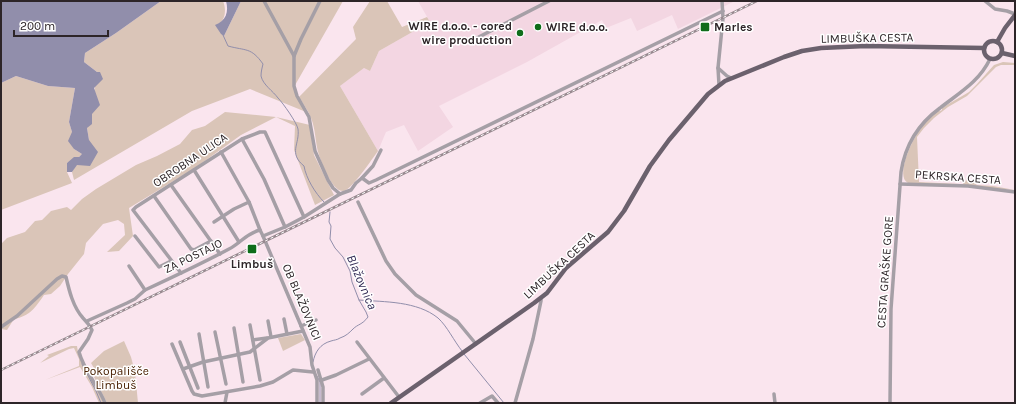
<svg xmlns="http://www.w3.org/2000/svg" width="1016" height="404" font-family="Karla,sans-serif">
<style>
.built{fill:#f3d6e2}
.green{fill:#dac5b8}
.water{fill:#918eab}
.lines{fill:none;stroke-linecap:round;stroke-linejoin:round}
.stream{stroke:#918eab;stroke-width:1}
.minor{stroke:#a59fa6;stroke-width:3.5}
.major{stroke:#6b616d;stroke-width:4.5}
.rail-casing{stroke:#97898f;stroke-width:2.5}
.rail{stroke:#fff;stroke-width:1;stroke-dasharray:3;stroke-linecap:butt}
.poi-dot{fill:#0e6d1a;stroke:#fff;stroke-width:1.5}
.labels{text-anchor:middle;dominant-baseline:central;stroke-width:3;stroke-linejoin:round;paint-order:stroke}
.poi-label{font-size:12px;font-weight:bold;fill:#2d2528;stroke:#fff;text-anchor:start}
.street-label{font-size:12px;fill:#2d2528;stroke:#fff}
.park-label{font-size:12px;fill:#492103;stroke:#fff}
.water-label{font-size:13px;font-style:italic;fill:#332c56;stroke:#fff}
</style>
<rect width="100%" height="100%" fill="#fae5ee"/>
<polygon class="built" points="418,1 735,1 678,29 672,15 637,31 631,18 606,28 602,20 527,62 439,106 453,127 418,151 404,125 386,132 378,151 340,86 364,68 370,71 379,51 430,22"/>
<g class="green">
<path d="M161,1H223C226,8 226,18 220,23L224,36L241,1H343L294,87L306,112L250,89L192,111L74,180L72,172L89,140L87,128L91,114L97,72L84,62L85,53L116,33Z"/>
<path d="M370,1H387L402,27L427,17L430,22L379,51L370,71L364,68L340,86L378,151C372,159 352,189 344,191C333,193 322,164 319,155C315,143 316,130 311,118C308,110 303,104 299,97L356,39L353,27Z"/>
<path d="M1003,62L1015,63V65H1001L996,67L967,96L948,107L934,118L924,128L917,137L919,182L960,184H963L967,179L972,181L977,185L993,186L1015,190L908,183C895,176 912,140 919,131C924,123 931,117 938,111H940L942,110V108L945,106L969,92L977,84L994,65Z"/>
<polygon points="16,76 48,86 75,88 69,122 72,132 74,149 82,154 79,157 67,163 67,172 72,183 1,210 1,83"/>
<path d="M225,112L276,117L310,125L314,155L334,195L315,205L294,150L295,126L276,117L241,135L195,168L129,208L133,236L119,251L107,252L125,235L124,224L118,220L103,224L86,243L84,254L68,274L60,286L51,294L44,295C35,308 30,316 14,319L7,330L1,329V244L7,238L25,232L35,221L42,220L51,211L67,207L71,210L82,199L96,189L136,165L157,156L180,144L192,130L205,126Z"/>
<polygon points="301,334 305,340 283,351 278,338"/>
<polygon points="124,341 131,357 135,372 138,403 107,403 94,377 98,375 91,363 104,351"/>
<polygon points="71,346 77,346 78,352 101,395 103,403 99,403 92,387 80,367 45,380 79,366 79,359 74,348 69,349 40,363 49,356 47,355"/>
</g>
<g class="water">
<polygon points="1,1 161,1 116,33 85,53 84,62 97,72 100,72 103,79 94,88 100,105 92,114 92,124 87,128 89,140 98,152 90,166 77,165 72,172 67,172 67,163 74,157 79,157 82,154 74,149 68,141 72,132 69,122 75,88 48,86 16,76 1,83"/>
<path d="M226,1H241L224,36L221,34L215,25C226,21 229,12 226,1Z"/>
</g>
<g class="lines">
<g class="stream">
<path d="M223,35L228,46C246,51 251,47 263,64C262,68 261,72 261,76C263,85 273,91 278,98C283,103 297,123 298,129C300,144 288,153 304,166C306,178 315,193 324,202"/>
<path d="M359,300C385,302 417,301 438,318C447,326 454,341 462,351"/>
<polyline points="464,354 504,403"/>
<path d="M313,362C315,352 320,344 331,341C334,340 337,340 340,338C346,336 349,333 353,329C358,324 362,325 368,317L366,312L359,300L352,282L350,271L343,257L335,248L330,239L331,226L329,222L330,212"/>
<polyline points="82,364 96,391 101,403"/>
<polyline points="317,376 320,382 320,403"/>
</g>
<g class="minor">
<polyline points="264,1 294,56"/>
<polyline points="320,1 301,39 294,56 294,86 297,96 309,117 315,151 328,180 333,188 340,194"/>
<polyline points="985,1 995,9 1007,11 1015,14"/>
<polyline points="473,40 549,1"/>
<polyline points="718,68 723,18 722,1"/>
<polyline points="719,85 718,68 727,76 731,78"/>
<polyline points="242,139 264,179 285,227"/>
<polyline points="221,152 249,202 260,230"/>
<polyline points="194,170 239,242"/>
<polyline points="362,178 373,166 381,150"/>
<polyline points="900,184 968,186 1015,192"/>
<polyline points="171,185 220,254"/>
<polyline points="154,196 191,249 194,250 211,241"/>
<polyline points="358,202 386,261 395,274 416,295 457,321 476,344"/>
<polyline points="214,222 234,209 249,202"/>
<polyline points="135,236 159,267 171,261"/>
<polyline points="263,236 310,347 312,365 317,380 317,403"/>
<polyline points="129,266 145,290"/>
<polyline points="181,273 133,210 136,207 242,139 260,132 265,132 304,217"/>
<polyline points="284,319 287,334"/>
<path d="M87,321L127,303L135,299L145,290C173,277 201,264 229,249C241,243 245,234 260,230L263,236L285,227L304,217L340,194L351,190L356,183L362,178L369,183L376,180L723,11"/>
<polyline points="268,321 271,337"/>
<polyline points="250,325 260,380"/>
<polyline points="301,326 316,320"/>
<path d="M1,327L17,316L57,279L62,276L66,277C69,290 73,307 83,318C87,322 89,324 92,330L88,339L79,352C84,371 98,385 105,403"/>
<polyline points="234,328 243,382"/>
<polyline points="215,332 226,384"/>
<polyline points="199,334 208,387"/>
<polyline points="253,340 267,338"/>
<polyline points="180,342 198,388"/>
<polyline points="357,342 399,397"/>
<polyline points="172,344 192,391 194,394 202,396 260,386 273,382 293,370 313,372"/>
<polyline points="183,369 203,362 250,352 268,338 303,331"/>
<polyline points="318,370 323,387 323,403"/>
<polyline points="322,380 336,375 369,359"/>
<polyline points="362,394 384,378"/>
<polyline points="774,394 775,403"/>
<polyline points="225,403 227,392"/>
<polyline points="480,403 492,396 498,403"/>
<polyline points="515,403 533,339 541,301 541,298"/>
<path d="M890,403L891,309L901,172C905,146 918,124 940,108C959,93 979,82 990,59"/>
</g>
<g class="major">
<circle cx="993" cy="50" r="9"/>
<polyline points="997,42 1005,28 1015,15"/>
<polyline points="1002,53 1015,56"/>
<polyline points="391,403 534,303 547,293 566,268 608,232 624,211 650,166 669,140 708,94 725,81 784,57 802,51 821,48 866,46 984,48"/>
</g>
<g class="rail-casing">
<polyline id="rail" points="1,370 757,1"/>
</g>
<use href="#rail" class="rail"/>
</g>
<g class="poi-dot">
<circle cx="538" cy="27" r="4"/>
<rect x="700" y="22" width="10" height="10" rx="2"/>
<circle cx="520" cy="33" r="4"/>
<rect x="247" y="244" width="10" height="10" rx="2"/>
</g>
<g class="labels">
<g class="poi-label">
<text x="512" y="26" text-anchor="end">WIRE d.o.o. - cored<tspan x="512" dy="14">wire production</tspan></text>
<text x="546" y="27">WIRE d.o.o.</text>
<text x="714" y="27">Marles</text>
<text x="252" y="264" text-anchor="middle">Limbuš</text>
</g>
<g class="street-label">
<text transform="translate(867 38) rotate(-1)">LIMBUŠKA CESTA</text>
<text transform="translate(190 160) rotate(-34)">OBROBNA ULICA</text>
<text transform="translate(958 177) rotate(4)">PEKRSKA CESTA</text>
<text transform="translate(193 256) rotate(-26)">ZA POSTAJO</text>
<text transform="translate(559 265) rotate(-43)">LIMBUŠKA CESTA</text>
<text transform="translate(885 272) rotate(-86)">CESTA GRAŠKE GORE</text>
<text transform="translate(302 302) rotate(67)">OB BLAŽOVNICI</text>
</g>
<g class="park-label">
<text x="116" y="371">Pokopališče<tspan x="116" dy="14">Limbuš</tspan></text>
</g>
<g class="water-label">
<text transform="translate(362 282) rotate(67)">Blažovnica</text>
</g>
</g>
<rect width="1016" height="404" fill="none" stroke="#2d2528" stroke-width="4"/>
<path d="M14 30v6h94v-6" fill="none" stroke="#2d2528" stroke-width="2"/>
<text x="20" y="30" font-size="12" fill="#2d2528" stroke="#ffffff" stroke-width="3" paint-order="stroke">200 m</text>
</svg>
